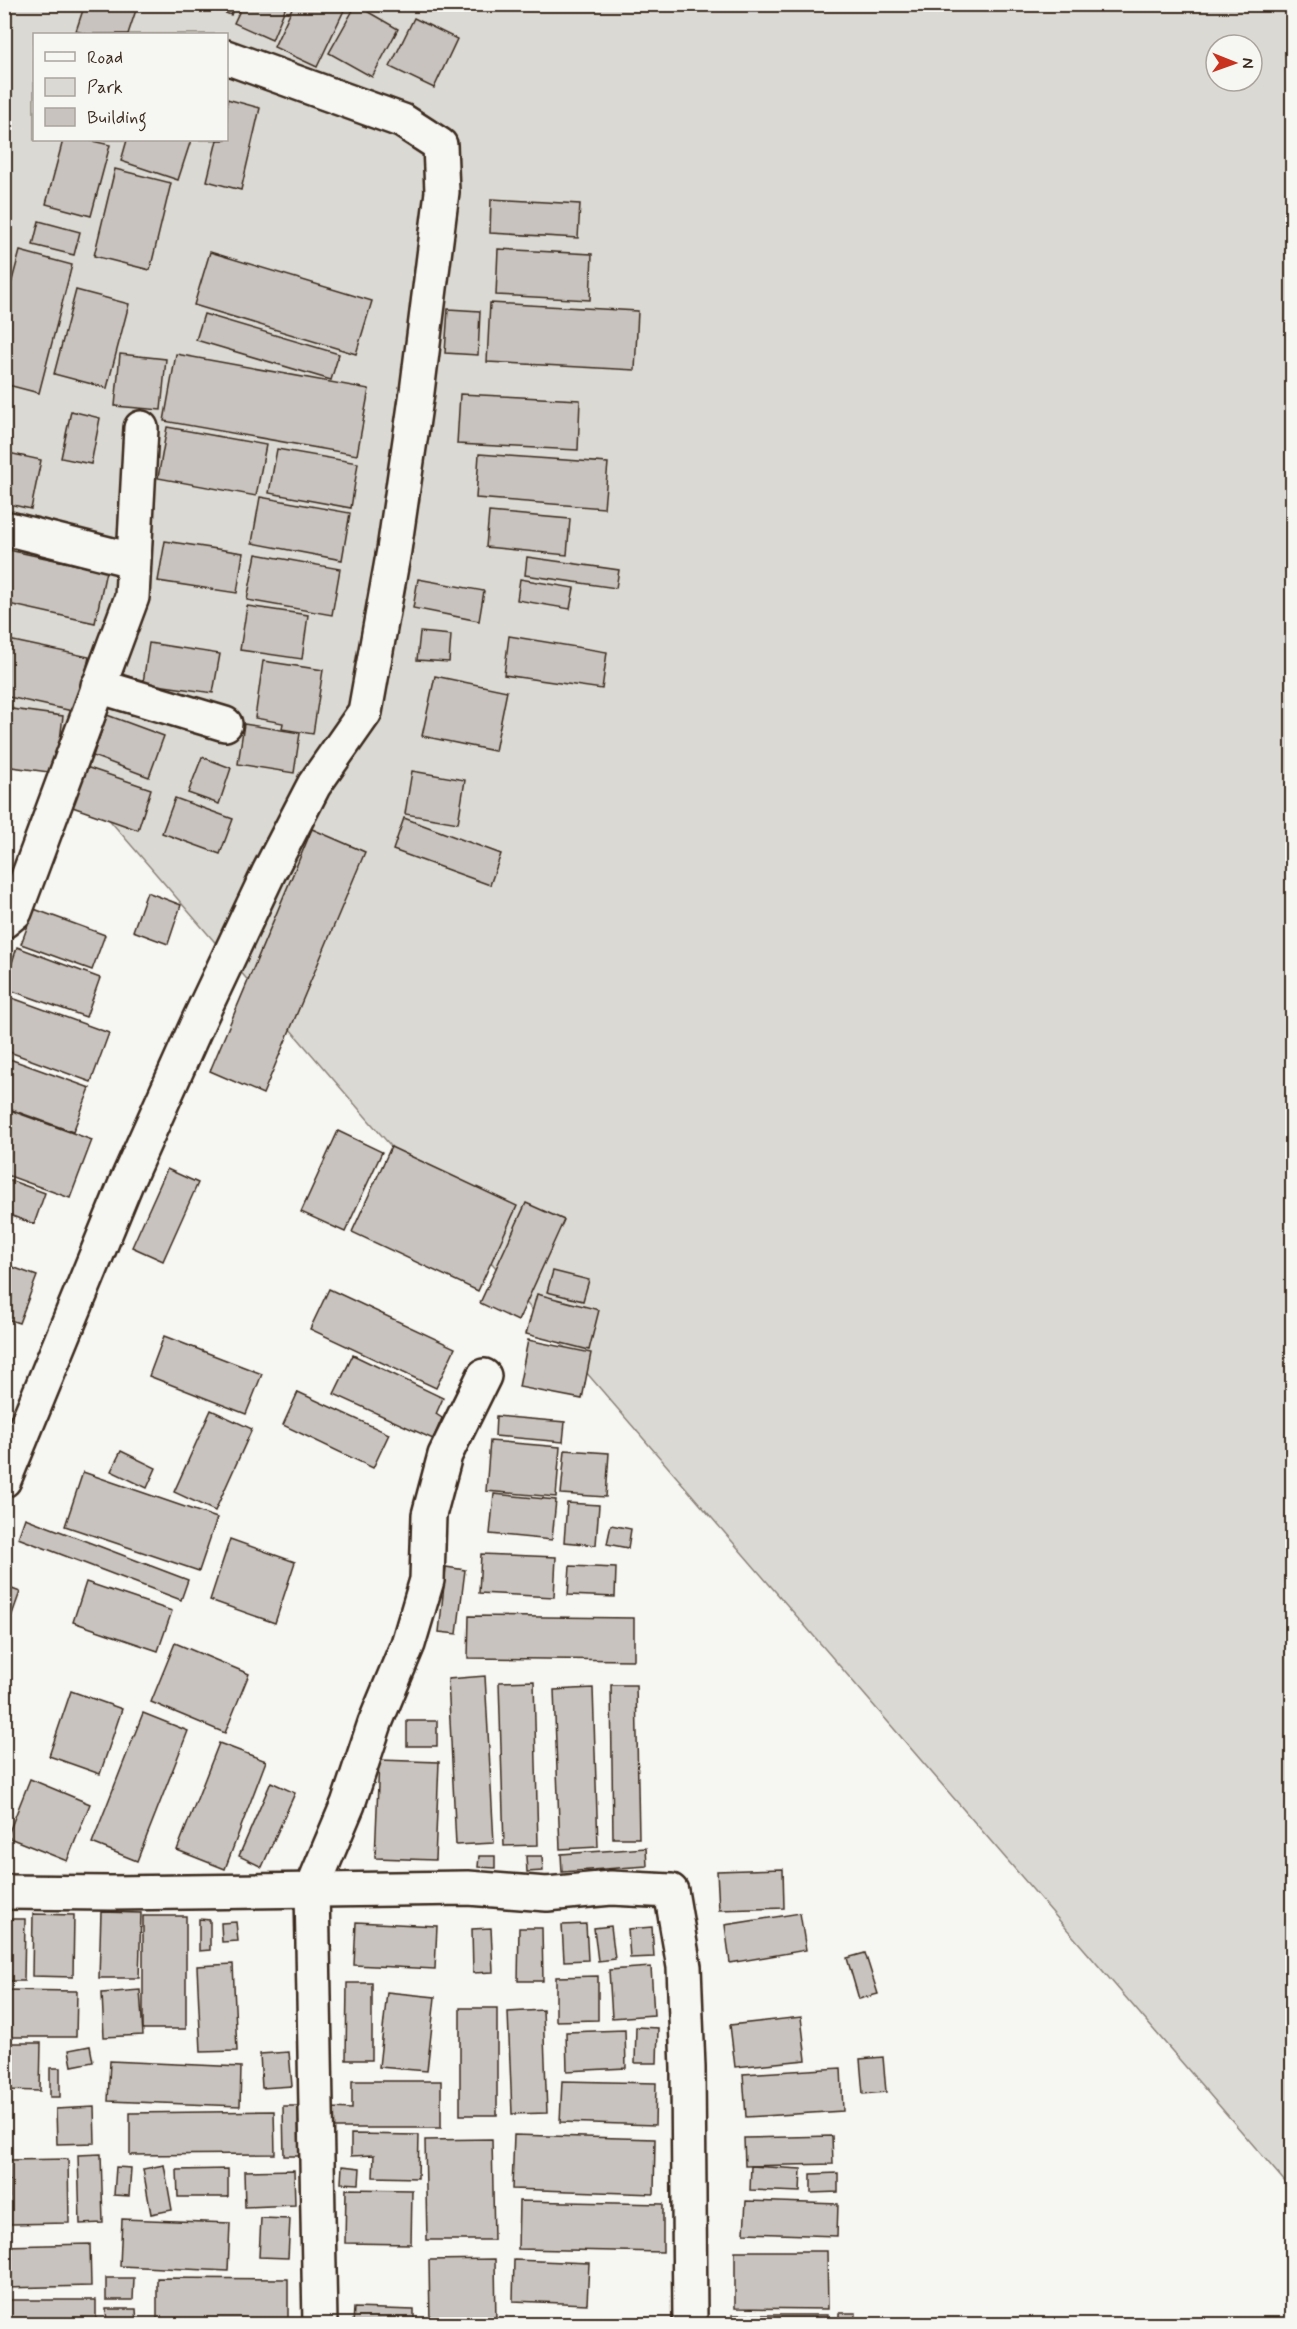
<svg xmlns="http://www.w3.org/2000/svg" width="1297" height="2329" font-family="Mynerve,sans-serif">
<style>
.green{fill:#dad9d3;stroke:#8a8278;stroke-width:1.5;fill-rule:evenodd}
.building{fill:#c8c3be;stroke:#3b2a1e;stroke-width:1.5}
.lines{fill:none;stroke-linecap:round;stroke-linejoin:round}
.minor-casing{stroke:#3b2a1e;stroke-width:38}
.minor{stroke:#f6f6f2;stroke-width:33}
</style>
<rect width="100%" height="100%" fill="#f6f6f2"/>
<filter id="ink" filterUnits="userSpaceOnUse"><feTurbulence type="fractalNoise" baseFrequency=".0167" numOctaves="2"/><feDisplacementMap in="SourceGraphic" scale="12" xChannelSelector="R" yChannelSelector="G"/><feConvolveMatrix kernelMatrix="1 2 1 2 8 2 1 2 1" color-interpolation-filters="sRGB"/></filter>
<g filter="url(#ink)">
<path class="green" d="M4,5H1292V2190L5,699ZM34,34H226V140H34ZM1216,45H1252V81H1216Z"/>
<g class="building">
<polygon points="85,4 138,4 128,34 87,34 76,31"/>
<polygon points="202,4 235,4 231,15"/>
<polygon points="243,4 287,4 272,40 234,23"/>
<polygon points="294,4 347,4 317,67 274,47"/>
<polygon points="356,5 398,29 372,77 329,53"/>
<polygon points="414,18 457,39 434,88 390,67"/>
<polygon points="227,99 260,108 241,190 207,181 217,140 226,140"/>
<polygon points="63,140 88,140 110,145 91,216 46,204"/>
<polygon points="127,140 191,140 178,180 121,161"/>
<polygon points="115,169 171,183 150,270 94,256"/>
<polygon points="491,199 580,204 578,238 490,233"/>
<polygon points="39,221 80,232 74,255 33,245"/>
<polygon points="498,249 592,254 590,300 496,295"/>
<polygon points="20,251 72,265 39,393 4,384 4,310"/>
<polygon points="210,252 372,301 356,354 194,305"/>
<polygon points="76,290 129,304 107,388 54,374"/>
<polygon points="490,303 638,311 635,370 487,362"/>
<polygon points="448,309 480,311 478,355 445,353"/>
<polygon points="204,314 339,354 331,380 196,340"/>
<polygon points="120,354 166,359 161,410 115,406"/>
<polygon points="176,354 369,389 357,455 164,421"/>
<polygon points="460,394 580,400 578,450 457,444"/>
<polygon points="71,411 100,418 91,464 61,458"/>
<polygon points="167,427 266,445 256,496 158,478"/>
<polygon points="277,449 358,463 351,508 269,493"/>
<polygon points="4,452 41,460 31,509 4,503"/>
<polygon points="479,454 608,463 604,508 476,498"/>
<polygon points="260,497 350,513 342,560 252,543"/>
<polygon points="489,512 570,519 567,555 486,547"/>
<polygon points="165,541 243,553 237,593 158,581"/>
<polygon points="4,549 106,571 95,623 4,603"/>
<polygon points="256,554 340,569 332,615 247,600"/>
<polygon points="527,557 619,570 616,588 525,575"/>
<polygon points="418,579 484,591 479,621 413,608"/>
<polygon points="520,579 574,588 570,609 517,600"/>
<polygon points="247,606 308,615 302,659 240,650"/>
<polygon points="420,632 451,635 449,662 417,660"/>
<polygon points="509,636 607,652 602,689 504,675"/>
<polygon points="4,639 89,657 77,712 4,696"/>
<polygon points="149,643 220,654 213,693 143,683"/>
<polygon points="263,661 323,670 313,734 282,729 283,723 255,718"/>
<polygon points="435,676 507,691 495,751 422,736"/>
<polygon points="4,708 63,716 56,773 4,766"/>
<polygon points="107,715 164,736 149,777 93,756"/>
<polygon points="244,724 300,733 294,773 238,764"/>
<polygon points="202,757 231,768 219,804 188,793"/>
<polygon points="77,764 151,789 138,830 64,804"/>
<polygon points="412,771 465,780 458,823 405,814"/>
<polygon points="175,798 233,819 220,854 162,833"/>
<polygon points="404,818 501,854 490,885 393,850"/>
<polygon points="312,829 365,852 263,1094 210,1071"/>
<polygon points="147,892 181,905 168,944 133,931"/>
<polygon points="34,909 105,935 92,970 21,944"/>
<polygon points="17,947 100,978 86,1017 4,988"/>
<polygon points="4,995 109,1033 91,1082 4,1050"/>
<polygon points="4,1057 90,1088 73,1132 4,1107"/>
<polygon points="4,1108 92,1140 70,1198 4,1174"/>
<polygon points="338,1131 382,1152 345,1232 301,1212"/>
<polygon points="391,1147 517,1206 478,1291 352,1232"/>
<polygon points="167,1169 198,1183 163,1261 132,1247"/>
<polygon points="4,1178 45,1193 34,1224 4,1213"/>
<polygon points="526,1203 564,1220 518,1321 480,1303"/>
<polygon points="4,1264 37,1276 19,1323 4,1318"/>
<polygon points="553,1271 589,1280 583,1301 547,1292"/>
<polygon points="329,1289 455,1348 436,1388 310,1329"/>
<polygon points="537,1294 599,1310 589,1350 526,1334"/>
<polygon points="164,1336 262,1374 246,1414 149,1376"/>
<polygon points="528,1340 591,1353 582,1399 519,1387"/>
<polygon points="353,1355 443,1398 436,1414 442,1418 433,1439 334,1394"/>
<polygon points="298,1392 389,1434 373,1468 283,1425"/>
<polygon points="211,1410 252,1429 215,1511 174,1492"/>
<polygon points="496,1416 565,1422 563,1442 495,1436"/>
<polygon points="490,1441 560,1447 556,1497 486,1491"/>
<polygon points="565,1450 609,1453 606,1497 561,1494"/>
<polygon points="121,1451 156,1468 147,1488 111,1471"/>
<polygon points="83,1472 217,1518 199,1571 65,1526"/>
<polygon points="494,1494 556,1500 552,1540 490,1534"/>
<polygon points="567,1503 599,1505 596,1545 564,1542"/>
<polygon points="25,1518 188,1580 181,1600 18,1538"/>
<polygon points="611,1525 631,1529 628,1548 607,1544"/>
<polygon points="230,1539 295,1562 275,1623 210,1600"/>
<polygon points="481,1554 556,1557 554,1597 479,1593"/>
<polygon points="570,1566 616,1568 615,1597 568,1595"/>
<polygon points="446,1567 465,1570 457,1634 439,1632"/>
<polygon points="86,1582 172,1611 158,1651 73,1622"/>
<polygon points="4,1586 20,1592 4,1637"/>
<polygon points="469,1616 634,1618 634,1660 468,1658"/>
<polygon points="175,1643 249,1674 225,1733 151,1702"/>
<polygon points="485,1676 494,1843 456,1845 448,1679"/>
<polygon points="534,1681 538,1845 504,1846 499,1682"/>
<polygon points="611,1685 636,1685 639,1838 613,1838"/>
<polygon points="593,1688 598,1847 560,1849 554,1690"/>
<polygon points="71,1691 122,1709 100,1774 49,1756"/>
<polygon points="143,1713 188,1731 137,1861 92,1843"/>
<rect x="407" y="1721" width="30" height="25"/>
<polygon points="219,1743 266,1761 225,1869 177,1850"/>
<polygon points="379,1760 439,1762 435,1860 375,1858"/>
<polygon points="30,1779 90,1804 67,1861 7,1837"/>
<polygon points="271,1782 295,1793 262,1867 239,1856"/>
<polygon points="646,1848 647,1866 562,1872 561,1854"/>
<polygon points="479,1856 495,1856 495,1868 478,1867"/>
<polygon points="526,1856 542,1856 543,1871 527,1872"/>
<polygon points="783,1869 784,1908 719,1910 717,1871"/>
<polygon points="101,1912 141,1913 139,1978 99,1978"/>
<polygon points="800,1913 806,1950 730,1963 725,1925"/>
<polygon points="33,1914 74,1915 73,1977 32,1976"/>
<rect x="143" y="1916" width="43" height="113"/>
<polygon points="4,1919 25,1919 24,1981 4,1981"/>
<polygon points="199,1919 210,1920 210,1950 199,1951"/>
<polygon points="236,1922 238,1941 222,1942 221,1923"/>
<polygon points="356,1922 437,1926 435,1969 354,1965"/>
<polygon points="586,1924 588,1960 564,1961 562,1925"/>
<polygon points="611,1926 615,1959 598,1961 594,1928"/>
<polygon points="652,1927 654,1957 630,1958 628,1929"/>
<polygon points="491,1928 493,1972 473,1973 472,1929"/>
<polygon points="519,1928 542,1928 543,1981 518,1981"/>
<polygon points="865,1953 878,1994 859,1999 847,1958"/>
<polygon points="233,1964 237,2051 201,2052 197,1966"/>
<polygon points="651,1967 654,2015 612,2018 609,1970"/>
<polygon points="598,1976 598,2020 556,2021 556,1977"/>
<polygon points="347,1983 372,1983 372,2060 346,2060"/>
<polygon points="4,1990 77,1991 76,2037 4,2037"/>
<polygon points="140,1990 143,2035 104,2037 102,1993"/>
<polygon points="387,1992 435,1997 427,2071 379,2067"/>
<rect x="460" y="2008" width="37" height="107"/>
<polygon points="543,2010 547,2113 512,2114 508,2012"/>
<polygon points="801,2017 806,2060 735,2067 730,2025"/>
<polygon points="636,2027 658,2028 657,2063 635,2063"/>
<polygon points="625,2030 626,2068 567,2071 566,2032"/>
<polygon points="4,2043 41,2043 40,2091 4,2090"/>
<polygon points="90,2046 93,2062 72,2066 69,2050"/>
<polygon points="289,2052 292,2086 262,2088 260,2054"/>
<polygon points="883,2057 886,2092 863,2094 860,2059"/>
<polygon points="110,2061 241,2067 240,2106 108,2101"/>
<rect x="50" y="2068" width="10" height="29"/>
<polygon points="841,2068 843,2111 746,2117 743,2074"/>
<polygon points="352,2081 441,2081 441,2128 332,2128 332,2108 352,2109"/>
<polygon points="562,2081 656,2083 655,2125 560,2122"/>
<polygon points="283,2106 298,2106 299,2156 284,2156"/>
<polygon points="94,2107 95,2143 57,2144 56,2109"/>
<polygon points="274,2111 275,2154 130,2155 130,2113"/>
<polygon points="351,2134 419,2135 418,2178 373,2177 374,2155 351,2156"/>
<polygon points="514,2135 655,2139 654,2194 512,2189"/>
<polygon points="832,2136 833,2164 745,2166 744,2138"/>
<polygon points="492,2139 494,2240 427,2240 425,2140"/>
<polygon points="101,2154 103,2223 80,2224 78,2155"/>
<polygon points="68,2159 69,2223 10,2224 9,2160"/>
<polygon points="164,2165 172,2210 151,2214 143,2169"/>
<polygon points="342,2166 360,2168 359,2184 341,2183"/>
<polygon points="751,2166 801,2169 800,2192 750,2190"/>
<polygon points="116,2167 131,2168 129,2196 114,2195"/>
<polygon points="228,2169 228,2197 178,2197 177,2170"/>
<polygon points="294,2170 295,2205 245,2207 244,2171"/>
<polygon points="838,2173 838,2192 811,2193 811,2174"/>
<polygon points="346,2189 412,2190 411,2244 345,2243"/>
<polygon points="519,2201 663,2204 663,2252 518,2249"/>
<polygon points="746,2201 838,2204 837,2236 744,2233"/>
<polygon points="261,2218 290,2219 288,2258 259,2257"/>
<polygon points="122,2219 230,2223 228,2271 120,2266"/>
<polygon points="90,2244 91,2286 4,2288 4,2246"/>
<polygon points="735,2251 827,2251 828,2309 735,2308"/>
<polygon points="495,2259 496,2324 430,2324 429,2260"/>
<polygon points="514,2260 589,2263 587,2304 513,2301"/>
<polygon points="106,2278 134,2278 133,2300 106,2300"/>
<polygon points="157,2278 288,2279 288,2324 157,2324"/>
<rect x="4" y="2300" width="92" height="24"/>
<polygon points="354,2308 414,2310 414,2324 353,2324"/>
<polygon points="106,2309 136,2309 137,2324 107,2324"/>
<polygon points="839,2313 856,2313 855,2324 839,2324"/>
<polygon points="732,2315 827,2315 828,2324 732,2324"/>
<polygon points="510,2319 649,2323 649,2324 510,2324"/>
</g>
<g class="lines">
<g class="minor-casing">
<g id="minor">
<polyline points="9,529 132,560"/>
<polyline points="98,686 225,724"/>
<polyline points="4,921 15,912 132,597 141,428"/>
<polyline points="4,1480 126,1183 199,1020 269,872 314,785 365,712 394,550 417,392 442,192 440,145 403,121 226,57"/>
<polyline points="4,1892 112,1893 468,1888 547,1894 611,1888 671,1891 684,1967 688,2068 690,2324"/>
<polyline points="320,2324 312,1889 348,1804 375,1723 408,1644 427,1580 429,1515 445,1455 484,1376"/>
</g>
</g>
<use href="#minor" class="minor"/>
</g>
</g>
<rect width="1297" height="2329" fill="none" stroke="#f6f6f2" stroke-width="24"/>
<rect x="12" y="12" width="1273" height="2305" fill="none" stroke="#3b2a1e" stroke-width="2" filter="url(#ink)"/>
<rect x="33" y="33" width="195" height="108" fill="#f6f6f2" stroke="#aba49d" stroke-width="1.5"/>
<rect x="45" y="52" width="30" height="9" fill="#f6f6f2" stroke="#aba49d" stroke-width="1.5"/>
<text x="87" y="63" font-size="18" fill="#3b2a1e">Road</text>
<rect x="45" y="78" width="30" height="18" fill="#dad9d3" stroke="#aba49d" stroke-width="1.5"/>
<text x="87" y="93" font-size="18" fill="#3b2a1e">Park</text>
<rect x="45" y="108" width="30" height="18" fill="#c8c3be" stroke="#aba49d" stroke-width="1.5"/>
<text x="87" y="123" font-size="18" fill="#3b2a1e">Building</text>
<g transform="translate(1234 63) rotate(91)"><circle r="28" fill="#f6f6f2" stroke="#aba49d" stroke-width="1.5"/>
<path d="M0-4.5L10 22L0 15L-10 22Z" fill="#c8321e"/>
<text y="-9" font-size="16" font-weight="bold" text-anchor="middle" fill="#3b2a1e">N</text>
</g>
</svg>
